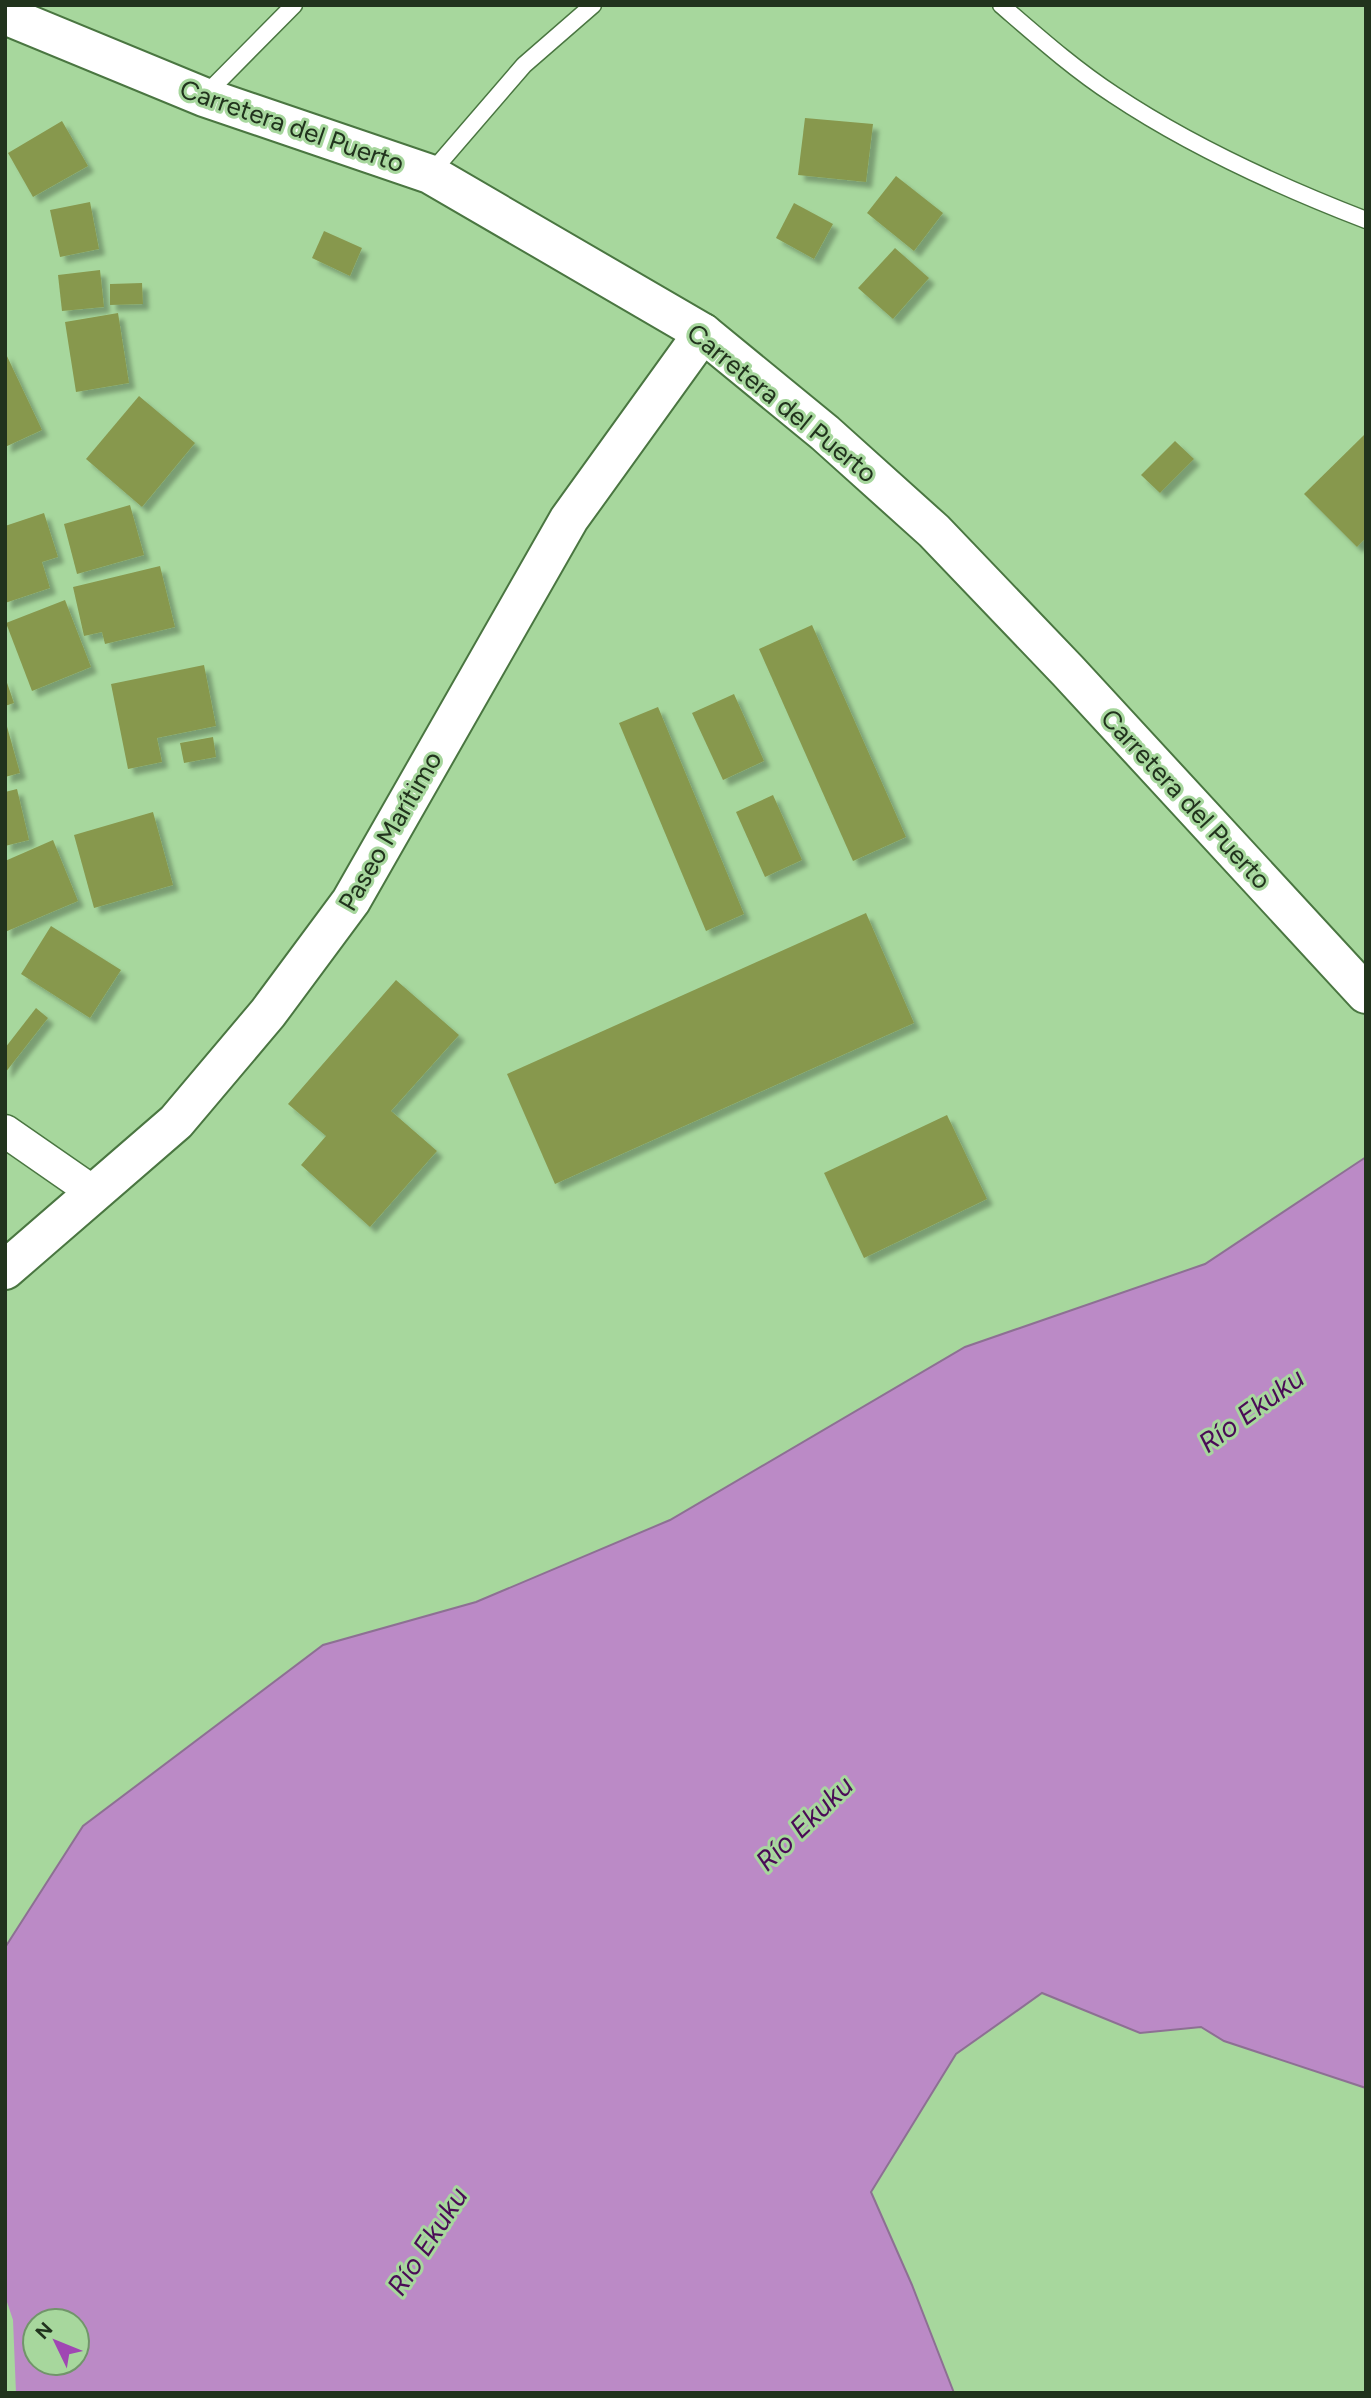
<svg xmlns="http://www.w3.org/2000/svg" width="1371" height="2398" font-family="Figtree,sans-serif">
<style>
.water{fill:#bb8ac6;stroke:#8d7093;stroke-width:2;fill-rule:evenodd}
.pier{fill:#a7d79d}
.building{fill:#87984e;filter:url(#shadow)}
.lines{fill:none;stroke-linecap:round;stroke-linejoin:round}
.service-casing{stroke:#4a7641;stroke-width:19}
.minor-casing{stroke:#4a7641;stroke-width:35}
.tertiary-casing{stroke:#4a7641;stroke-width:42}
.secondary-casing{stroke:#4a7641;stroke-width:42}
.service{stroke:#fff;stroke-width:16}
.minor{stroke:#fff;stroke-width:32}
.tertiary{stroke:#fff;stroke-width:38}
.secondary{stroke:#fff;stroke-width:38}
.labels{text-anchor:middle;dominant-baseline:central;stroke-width:6;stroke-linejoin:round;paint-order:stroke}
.street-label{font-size:26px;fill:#21331d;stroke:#a7d79d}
.water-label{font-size:28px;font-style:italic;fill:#4a0b56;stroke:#a7d79d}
</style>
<defs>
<filter id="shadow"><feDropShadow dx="6" dy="6" stdDeviation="2" flood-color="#0004"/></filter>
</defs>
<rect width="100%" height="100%" fill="#a7d79d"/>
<path class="water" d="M1366,1157V2088L1224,2041L1201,2027L1140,2033L1042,1993L956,2054L871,2192L912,2285L954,2393H5L6,1946L83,1826L323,1645L476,1602L670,1520L965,1347L1205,1264ZM35,2321H77V2363H35Z"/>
<polygon class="pier" points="5,2296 13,2320 16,2393 5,2393"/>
<g class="building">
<polygon points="805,118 873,124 866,182 798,175"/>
<polygon points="62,121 88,166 33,197 8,153"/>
<polygon points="896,176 943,213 914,251 867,213"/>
<polygon points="90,202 99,249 60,257 50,210"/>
<polygon points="794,203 833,224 814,259 776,238"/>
<polygon points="324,231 362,248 350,276 312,258"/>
<polygon points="895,248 929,278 893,319 858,288"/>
<polygon points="100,270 104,307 62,311 58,275"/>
<polygon points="142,283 143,304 110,305 110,284"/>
<polygon points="118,313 129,383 76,392 65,322"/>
<polygon points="5,352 42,430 5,447"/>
<polygon points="139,396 195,443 142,507 86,459"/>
<polygon points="1364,435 1366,538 1357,547 1304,494"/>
<polygon points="1175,441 1194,459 1160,493 1141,475"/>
<polygon points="130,505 144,555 77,574 64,524"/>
<polygon points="44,513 58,557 42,562 50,588 5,603 5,526"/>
<polygon points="160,566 175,627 105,644 102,632 84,636 73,587"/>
<polygon points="65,600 91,667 32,691 6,623"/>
<polygon points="812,625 906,837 853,861 759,649"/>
<polygon points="204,665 216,726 157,738 162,762 128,769 111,684"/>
<polygon points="5,677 14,703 5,706"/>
<polygon points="734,694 764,761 723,780 692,713"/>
<polygon points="658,707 744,914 706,931 619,723"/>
<polygon points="6,723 20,773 5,777 5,724"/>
<polygon points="213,737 216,757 184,763 180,743"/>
<polygon points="17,789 29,840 5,846 5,792"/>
<polygon points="773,795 802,860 765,877 736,812"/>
<polygon points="153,812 173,885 94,908 74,835"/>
<polygon points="53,840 78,901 5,932 5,861"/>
<polygon points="866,913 914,1023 555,1184 507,1074"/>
<polygon points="51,926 121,970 90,1018 21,974"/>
<polygon points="396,980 459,1035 391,1111 437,1151 370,1227 301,1165 326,1136 288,1104"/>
<polygon points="36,1008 48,1018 5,1073 5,1048"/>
<polygon points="947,1115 987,1199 864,1258 824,1173"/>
</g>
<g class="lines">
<g class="service-casing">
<g id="service">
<path d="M1001,5C1037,36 1074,69 1114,95C1192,147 1278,186 1366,220"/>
<polyline points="205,95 294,5"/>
<polyline points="430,174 524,65 593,5"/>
</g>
</g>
<g class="minor-casing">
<polyline id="minor" points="5,1131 93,1192"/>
</g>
<g class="tertiary-casing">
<polyline id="tertiary" points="5,1270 176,1122 268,1013 351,901 569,519 703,333"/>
</g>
<g class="secondary-casing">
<polyline id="secondary" points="5,15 204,97 430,174 703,333 825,433 934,531 1068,671 1366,994"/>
</g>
<use href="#service" class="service"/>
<use href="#minor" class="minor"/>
<use href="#tertiary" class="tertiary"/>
<use href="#secondary" class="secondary"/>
</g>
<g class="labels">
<g class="street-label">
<text transform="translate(292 126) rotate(19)">Carretera del Puerto</text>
<text transform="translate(782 403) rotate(39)">Carretera del Puerto</text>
<text transform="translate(1186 799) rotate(47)">Carretera del Puerto</text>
<text transform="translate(390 831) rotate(-60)">Paseo Marítimo</text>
</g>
<g class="water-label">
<text transform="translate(1251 1410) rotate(-36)">Río Ekuku</text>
<text transform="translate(804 1823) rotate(-44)">Río Ekuku</text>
<text transform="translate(427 2241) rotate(-57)">Río Ekuku</text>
</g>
</g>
<rect width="1371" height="2398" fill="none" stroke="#21331d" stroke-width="14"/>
<g transform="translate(56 2342) rotate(313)"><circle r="33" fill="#a7d79d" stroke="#71956a" stroke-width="2"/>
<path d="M0-5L12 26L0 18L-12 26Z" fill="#a047b3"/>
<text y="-10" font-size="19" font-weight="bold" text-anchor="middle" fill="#21331d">N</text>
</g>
</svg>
